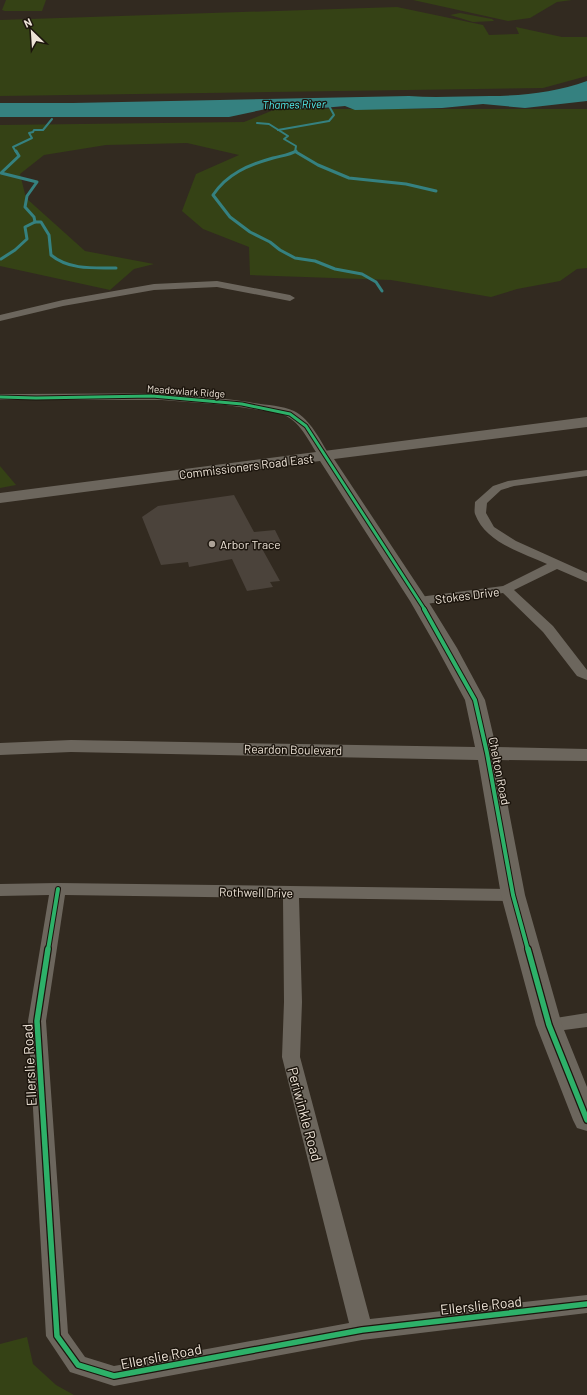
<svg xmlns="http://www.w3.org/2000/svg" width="587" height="1395" font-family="Barlow,sans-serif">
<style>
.green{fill:#354215}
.water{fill:#358180}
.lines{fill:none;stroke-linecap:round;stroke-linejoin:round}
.stream-far1{stroke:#358180;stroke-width:2}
.stream{stroke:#358180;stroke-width:3}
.building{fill:#4b433b}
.street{fill:#6c665d;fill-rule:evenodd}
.secondary{fill:#6c665d;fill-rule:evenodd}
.cycleway-far2-casing{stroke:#1c150d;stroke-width:5}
.cycleway-far1-casing{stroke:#1c150d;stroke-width:6}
.cycleway-casing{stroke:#1c150d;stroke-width:8}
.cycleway-far2{stroke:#2db169;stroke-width:3}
.cycleway-far1{stroke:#2db169;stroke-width:4}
.cycleway{stroke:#2db169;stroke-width:5.5}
.poi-dot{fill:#aca297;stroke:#1c150d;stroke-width:1.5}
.labels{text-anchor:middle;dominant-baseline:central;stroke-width:3;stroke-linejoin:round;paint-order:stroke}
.far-street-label{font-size:10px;fill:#ede3d7;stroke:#1c150d}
.far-water-label{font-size:11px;font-style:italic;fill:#51f2f2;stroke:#1c150d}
.street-label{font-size:12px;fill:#ede3d7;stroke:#1c150d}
.poi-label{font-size:12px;fill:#ede3d7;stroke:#1c150d;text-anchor:start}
.near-street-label{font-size:14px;fill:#ede3d7;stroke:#1c150d}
</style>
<rect width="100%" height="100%" fill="#322a20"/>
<g class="green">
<polygon points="6,0 46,0 42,11 5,11 2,10"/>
<polygon points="413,0 572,0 557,2 530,18 508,21"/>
<polygon points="397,7 483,25 489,35 519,34 516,27 562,37 587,37 587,76 543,88 0,96 0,20"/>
<polygon points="460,13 492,19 494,21 473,22 450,15"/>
<polygon points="276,109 587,109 587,268 577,269 560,281 517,289 491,297 391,280 250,275 249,247 203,229 182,211 196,174 239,155 187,143 106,145 44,155 20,174 26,198 85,251 154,264 134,269 110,290 0,266 0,125 244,122"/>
<polygon points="0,466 16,485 0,488"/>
<polygon points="27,1337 33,1364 56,1385 74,1395 0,1395 0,1344"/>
</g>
<path class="water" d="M587,81V101L525,108L483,104L442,108L355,110L345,106L311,109H266L229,117H0V103H73L409,96C436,98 463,96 490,96C523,96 556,92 587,81Z"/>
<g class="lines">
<g class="stream-far1">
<polyline points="257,123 269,124 288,136 284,139 296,146 295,152"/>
<polyline points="278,130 329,121 334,115 328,104"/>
<polyline points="16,152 13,147 32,138 29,133 33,132 34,130 43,130 52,119"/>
</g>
<g class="stream">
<polyline points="16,151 19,156 1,173 37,182 27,196 25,207 34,217 35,222"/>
<path d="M296,151C290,155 280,156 273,158C248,165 227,174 213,195L230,217L250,232L270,242L280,250L295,258L315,261L335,269L362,274L376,282L382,291"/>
<polyline points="296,152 318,165 349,178 406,184 436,191"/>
<path d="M1,259L15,250L27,239L25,227L35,222H41L49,235L51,255C69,270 94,268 116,268"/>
</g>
</g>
<polygon class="building" points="234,495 254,532 275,530 281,542 260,545 280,581 270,582 273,587 247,591 232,559 189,567 188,562 161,565 142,517 158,506"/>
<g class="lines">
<g class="street">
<polygon points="217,281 290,295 295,298 290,301 217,287 154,290 63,306 0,321 0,315 63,300 154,284"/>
<path d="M0,394C83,395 167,389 249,402C263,405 281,405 294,411C311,420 320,440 330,456L324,459L320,458C308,441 301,420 279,413L226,405L162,400H0Z"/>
<path d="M587,470V476L514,486L501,490L487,503L486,513L494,527L516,541L587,573V582L557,569L514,590L553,626L587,670V680L577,676L543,632L503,593L419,605L414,604L413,601L414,598L419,597L503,586L547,564C522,553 485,542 475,514C474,511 475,506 475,502L493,486L508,481Z"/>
<path d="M58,883L513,889L519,891L521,895L519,899L513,901L299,898L302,1002L300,1057L370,1319L587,1295V1313L362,1340L114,1386L70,1372L46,1336L28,1021L49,895L0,896V884ZM65,895L283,898L284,1002L282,1057L349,1323L114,1366L85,1357L68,1333L46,1021Z"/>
<polygon points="587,1013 587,1027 549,1032 543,1030 540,1025 543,1020"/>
</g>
<polygon class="secondary" points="587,417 587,427 334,459 428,601 457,648 485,700 496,747 587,749 587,761 499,760 525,895 562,1025 587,1087 587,1131 577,1128 573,1120 536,1025 501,895 478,760 71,752 0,755 0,743 71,740 475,747 465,700 437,648 410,601 320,461 0,503 0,493"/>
<g class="cycleway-far2-casing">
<polyline id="cycleway-far2" points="0,397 36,398 152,396 242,404 290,414 306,426 425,610"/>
</g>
<g class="cycleway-far1-casing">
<g id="cycleway-far1">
<polyline points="424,609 475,700 487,753 513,895 528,950"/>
<polyline points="48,950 58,889"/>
</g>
</g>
<g class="cycleway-casing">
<g id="cycleway">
<polyline points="48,949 37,1021 57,1336 78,1365 114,1376 362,1330 587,1304"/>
<polyline points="528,949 549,1025 587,1120"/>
</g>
</g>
<use href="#cycleway-far2" class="cycleway-far2"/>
<use href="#cycleway-far1" class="cycleway-far1"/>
<use href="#cycleway" class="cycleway"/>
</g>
<circle class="poi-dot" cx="212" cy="544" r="4"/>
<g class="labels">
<g class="far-street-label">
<text transform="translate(186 391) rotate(4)">Meadowlark Ridge</text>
</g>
<g class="far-water-label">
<text transform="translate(294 104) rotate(-1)">Thames River</text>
</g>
<g class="street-label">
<text transform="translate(246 466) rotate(-7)">Commissioners Road East</text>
<text transform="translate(467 595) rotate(-7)">Stokes Drive</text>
<text transform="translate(293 749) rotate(1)">Reardon Boulevard</text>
<text transform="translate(500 771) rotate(79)">Chelton Road</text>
<text transform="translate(256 892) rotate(1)">Rothwell Drive</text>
</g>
<g class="poi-label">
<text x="220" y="544">Arbor Trace</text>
</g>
<g class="near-street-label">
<text transform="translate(29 1065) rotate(-93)">Ellerslie Road</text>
<text transform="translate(305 1114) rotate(75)">Periwinkle Road</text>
<text transform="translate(481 1305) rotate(-6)">Ellerslie Road</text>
<text transform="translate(161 1356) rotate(-11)">Ellerslie Road</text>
</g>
</g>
<g transform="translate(32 32) rotate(335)" stroke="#1c150d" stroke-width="3" paint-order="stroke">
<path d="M0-3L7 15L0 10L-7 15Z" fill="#ede3d7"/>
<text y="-6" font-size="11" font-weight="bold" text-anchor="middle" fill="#ede3d7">N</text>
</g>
</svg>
